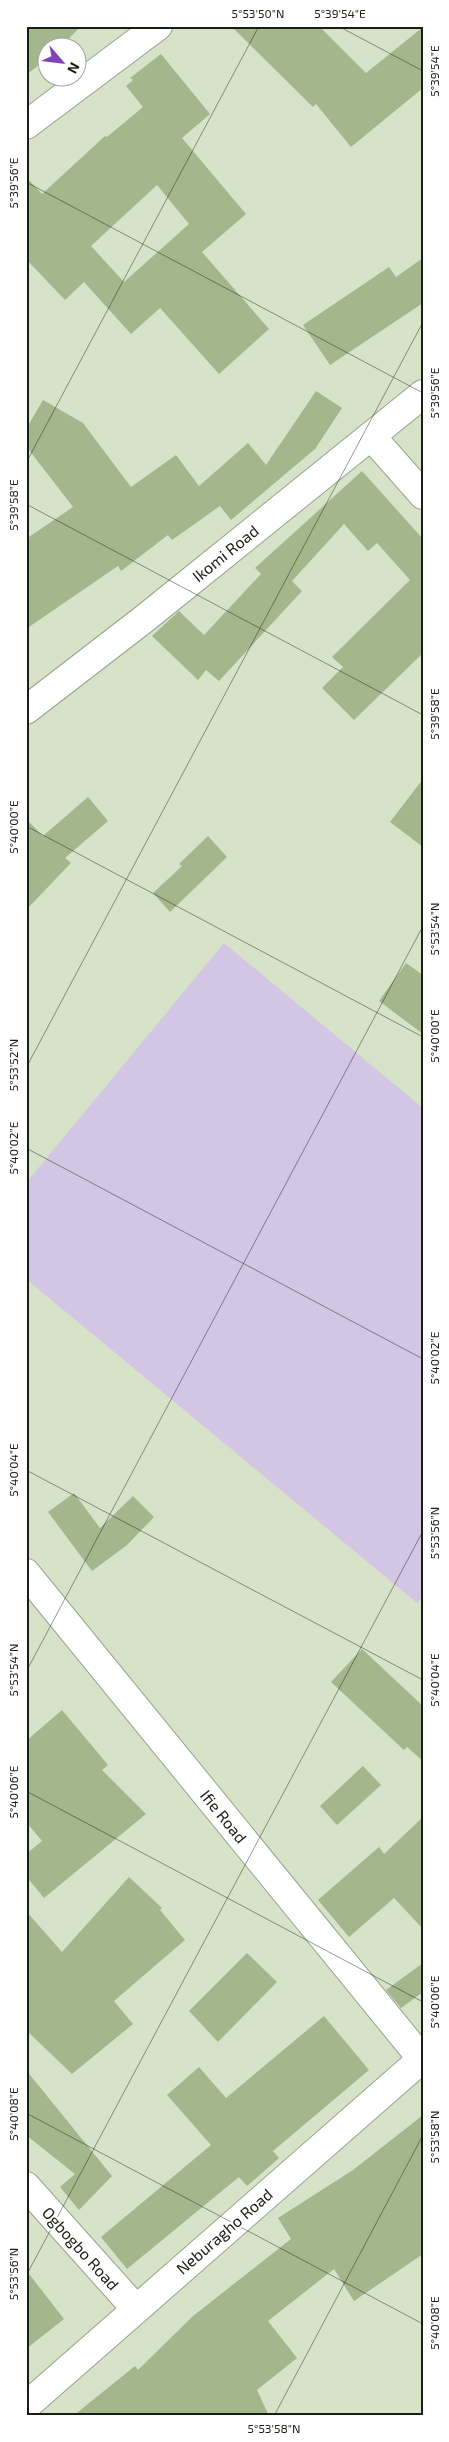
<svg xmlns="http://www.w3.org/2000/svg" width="449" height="2442" font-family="'Exo 2',sans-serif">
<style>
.green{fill:#d3c5e4}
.building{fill:#a4b68c;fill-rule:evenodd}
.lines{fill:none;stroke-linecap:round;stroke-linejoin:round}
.minor-casing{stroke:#98a38a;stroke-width:30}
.minor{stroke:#fff;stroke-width:28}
.ticks{fill:none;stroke:#191e14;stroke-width:1;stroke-opacity:0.45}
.labels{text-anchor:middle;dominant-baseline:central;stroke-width:4;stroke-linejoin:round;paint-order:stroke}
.street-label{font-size:16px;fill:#191e14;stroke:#fff}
.neatline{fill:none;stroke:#191e14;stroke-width:2}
.ticks-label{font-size:12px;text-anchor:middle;fill:#191e14}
</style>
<rect width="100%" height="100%" fill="#d7e3c9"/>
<polygon class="green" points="224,943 423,1108 423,1596 417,1603 26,1279 26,1183"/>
<g class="building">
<polygon points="26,26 81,26 60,48 48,48 48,58 26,75"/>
<polygon points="231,26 319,26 366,73 423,27 423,88 351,147 316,104 313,107"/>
<path d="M161,54L210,114L182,138L246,214L202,252L269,329L219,374L160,308L131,334L84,282L65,300L26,259V177L42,194L105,136L107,137L143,107L126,86L133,80L130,78ZM157,185L189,224L124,282L91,246Z"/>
<polygon points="423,258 423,303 330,365 303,325 389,267 396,277"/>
<polygon points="316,391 342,408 315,449 231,520 220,506 172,540 168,535 121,571 118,566 26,629 26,539 73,507 26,446 26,429 43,400 83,423 131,487 176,455 199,486 248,443 266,465"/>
<polygon points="362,471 423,539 423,653 354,720 322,688 343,667 332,657 410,580 377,543 368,551 344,524 292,581 302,591 219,681 206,670 198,680 152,636 179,611 204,635 261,574 255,568"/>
<polygon points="423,779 423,847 390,822"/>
<polygon points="88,797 108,821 65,858 71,863 26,910 26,819 43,836"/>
<polygon points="208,836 227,857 170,912 153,893 182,866 179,864"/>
<polygon points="406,963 423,975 423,1034 379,1001"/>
<polygon points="74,1493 100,1528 133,1496 154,1517 127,1545 92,1571 48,1512"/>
<polygon points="362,1649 423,1706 423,1761 407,1747 404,1750 331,1682"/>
<polygon points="62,1710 108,1765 102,1770 146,1814 44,1898 26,1876 26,1854 42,1841 26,1822 26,1741"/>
<polygon points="363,1766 381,1785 337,1825 320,1806"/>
<polygon points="423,1817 423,1929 394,1898 349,1937 318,1900 379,1847 384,1854"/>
<polygon points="129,1877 162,1908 160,1910 185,1940 114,2001 133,2024 72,2074 26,2030 26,1911 62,1952"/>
<polygon points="247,1953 277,1982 218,2042 189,2011"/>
<polygon points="423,1963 423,1992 401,2008 386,1990"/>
<polygon points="324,2016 369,2070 273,2151 279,2158 247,2186 239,2177 127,2269 101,2237 211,2145 167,2095 199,2067 226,2098"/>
<polygon points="26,2070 112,2176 79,2210 60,2187 75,2174 26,2135"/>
<polygon points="423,2115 423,2254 354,2301 334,2269 268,2321 297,2358 257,2390 269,2416 73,2416 135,2366 138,2370 193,2316 291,2239 278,2218 353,2170"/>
<polygon points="26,2270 64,2319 26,2349"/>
</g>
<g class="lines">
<g class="minor-casing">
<g id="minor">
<polyline points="26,125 158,26"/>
<polyline points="371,436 423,495"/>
<polyline points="26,710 144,619 423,394"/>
<polyline points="26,1573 422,2059"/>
<polyline points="26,2186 136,2309"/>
<polyline points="26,2406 423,2058"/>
</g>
</g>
<use href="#minor" class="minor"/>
</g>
<path class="ticks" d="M338,26L423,71M26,182L423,393M26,463L259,26M26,504L423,715M26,826L423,1037M26,1068L423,322M26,1148L423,1359M26,1470L423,1680M26,1672L423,926M26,1791L423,2002M26,2113L423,2324M26,2276L423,1531M274,2416L423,2135"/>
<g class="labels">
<g class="street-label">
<text transform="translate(225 553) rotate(-39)">Ikomi Road</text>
<text transform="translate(224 1816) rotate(51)">Ifie Road</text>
<text transform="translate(224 2231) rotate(-41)">Neburagho Road</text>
<text transform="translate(81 2248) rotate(48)">Ogbogbo Road</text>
</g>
</g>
<rect width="449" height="2442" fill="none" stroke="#ffffff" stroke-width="55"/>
<g transform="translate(62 62) rotate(118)"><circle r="24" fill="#ffffff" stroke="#a3a5a1"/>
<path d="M0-4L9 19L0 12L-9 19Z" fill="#8142b7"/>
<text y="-8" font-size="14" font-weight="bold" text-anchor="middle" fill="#191e14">N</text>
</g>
<rect x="28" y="28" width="394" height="2386" class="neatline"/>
<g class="ticks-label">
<text x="258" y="18">5°53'50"N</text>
<text x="340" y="18">5°39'54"E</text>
<text transform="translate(435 71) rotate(-90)" y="4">5°39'54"E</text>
<text transform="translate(14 183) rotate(-90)" y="4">5°39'56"E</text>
<text transform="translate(435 393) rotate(-90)" y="4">5°39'56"E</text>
<text transform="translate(14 505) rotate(-90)" y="4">5°39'58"E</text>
<text transform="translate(435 714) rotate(-90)" y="4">5°39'58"E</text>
<text transform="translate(14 827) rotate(-90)" y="4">5°40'00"E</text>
<text transform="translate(435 929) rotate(-90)" y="4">5°53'54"N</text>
<text transform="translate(435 1036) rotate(-90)" y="4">5°40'00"E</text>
<text transform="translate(14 1065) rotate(-90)" y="4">5°53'52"N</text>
<text transform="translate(14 1148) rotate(-90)" y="4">5°40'02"E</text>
<text transform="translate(435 1358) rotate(-90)" y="4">5°40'02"E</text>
<text transform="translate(14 1470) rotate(-90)" y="4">5°40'04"E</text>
<text transform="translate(435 1533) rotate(-90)" y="4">5°53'56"N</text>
<text transform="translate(14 1670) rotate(-90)" y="4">5°53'54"N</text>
<text transform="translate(435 1680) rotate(-90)" y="4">5°40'04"E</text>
<text transform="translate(14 1792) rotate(-90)" y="4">5°40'06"E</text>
<text transform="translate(435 2002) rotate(-90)" y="4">5°40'06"E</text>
<text transform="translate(14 2114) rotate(-90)" y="4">5°40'08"E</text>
<text transform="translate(435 2137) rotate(-90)" y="4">5°53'58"N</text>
<text transform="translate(14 2274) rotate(-90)" y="4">5°53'56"N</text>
<text transform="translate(435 2323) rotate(-90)" y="4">5°40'08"E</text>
<text x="274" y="2433">5°53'58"N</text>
</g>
</svg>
